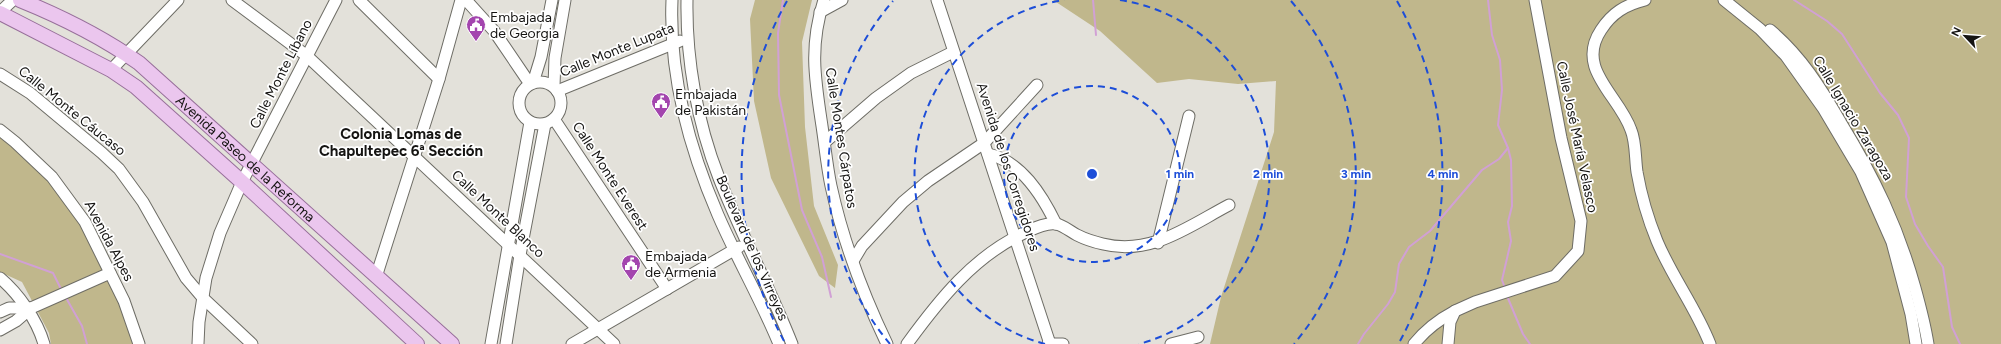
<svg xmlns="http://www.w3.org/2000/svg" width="2001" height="344" font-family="Figtree,sans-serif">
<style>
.green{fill:#c0b78c}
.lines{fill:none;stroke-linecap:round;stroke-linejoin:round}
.stream{stroke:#d1a0d5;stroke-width:2}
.minor-casing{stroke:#6e6d66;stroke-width:13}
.major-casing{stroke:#976f9a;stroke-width:16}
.minor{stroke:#fff;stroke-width:11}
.major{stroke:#ebc6ee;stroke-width:14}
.ring{fill:none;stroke:#1d4ed8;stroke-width:2;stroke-dasharray:7 5}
.labels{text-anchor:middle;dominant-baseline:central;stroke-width:3.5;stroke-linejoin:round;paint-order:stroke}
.poi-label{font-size:14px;fill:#151412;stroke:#fff;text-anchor:start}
.street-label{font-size:14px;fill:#151412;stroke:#fff}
.neighbourhood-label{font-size:15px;font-weight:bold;fill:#151412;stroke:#fff}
.centre{fill:#1d4ed8;stroke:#fff;stroke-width:2}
.ring-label{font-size:12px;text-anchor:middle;font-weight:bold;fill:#1d4ed8;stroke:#fff;stroke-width:3.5;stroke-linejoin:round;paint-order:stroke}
</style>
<rect width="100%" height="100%" fill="#e3e1da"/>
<g class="green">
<polygon points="755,0 812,0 802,42 805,127 814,206 838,265 835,288 819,276 771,178 754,101 750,19"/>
<polygon points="1053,0 2001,0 2001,344 1210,344 1221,297 1274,132 1276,81 1238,84 1189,79 1157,83 1100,31"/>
<path d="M0,135C16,149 37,163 51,179C91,226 114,287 135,344H51L49,333L22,282L0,272Z"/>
</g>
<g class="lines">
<g class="stream">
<polyline points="783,0 778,33 779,95 802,210 822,257 831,297"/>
<polyline points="1093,0 1096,35"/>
<polyline points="1488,0 1492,35 1500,60 1502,90 1498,125 1508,148 1511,160 1512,206 1508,222 1511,241 1502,280 1505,288"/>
<polyline points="1794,0 1827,21 1842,34 1880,93 1898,115 1909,138 1906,197 1915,224 1928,246 1943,267 1952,327 1960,344"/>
<polyline points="0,254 53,273 62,291"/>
<polyline points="65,296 82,326 87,344"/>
<polyline points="1507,296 1523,334 1530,344"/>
<polyline points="1358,344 1364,334 1388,304 1395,292 1399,264 1409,247 1430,231 1482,170 1499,159 1508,148"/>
</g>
<g class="minor-casing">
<g id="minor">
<polyline points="232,0 307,56 614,344"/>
<polyline points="359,0 439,79"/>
<polyline points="466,0 494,31 530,84"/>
<path d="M672,0C669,73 689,148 718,215C737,259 761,300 779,344"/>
<path d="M687,0C686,59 697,122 719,178C741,234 770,288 792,344"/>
<path d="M824,0C809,46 815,80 822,126C825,146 827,167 831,186C843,241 863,294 887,344"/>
<polyline points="937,0 1050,344"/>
<path d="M1645,0C1625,5 1612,13 1601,30C1575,69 1619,95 1631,130C1636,142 1635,158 1637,172C1641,195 1648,219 1657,241C1672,277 1696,308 1710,344"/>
<polyline points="1724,0 1760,29 1786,56 1823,108 1861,172 1892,242 1911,314 1916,344"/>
<polyline points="0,12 13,0"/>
<polyline points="820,12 842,0"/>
<path d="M1770,30C1801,56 1821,88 1841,123C1874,177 1898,227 1915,288C1920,306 1925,325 1928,344"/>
<polyline points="111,70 178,0"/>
<polyline points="0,74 30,93 102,153 119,169 143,202 186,278 203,298 252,344"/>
<circle cx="540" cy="103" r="21"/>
<polyline points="533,83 541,57 552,0"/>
<polyline points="554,86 555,58 565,0"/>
<polyline points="557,91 680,41"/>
<polyline points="554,119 667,289"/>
<polyline points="0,130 15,142 52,177 85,222 124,301 139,344"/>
<polyline points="825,142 876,98 911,73 953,52"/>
<path d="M988,154C1021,161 1042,195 1056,224"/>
<polyline points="1158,243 1189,116"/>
<polyline points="853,261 862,246 903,202 928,181 984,143 1037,85"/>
<polyline points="376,277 439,79 461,0"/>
<path d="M0,278C19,294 37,320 44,344"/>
<polyline points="0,312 9,308 31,308"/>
<polyline points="0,330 16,321 31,308 110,273"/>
<polyline points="198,344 199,322 206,278 220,233 242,182 336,0"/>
<polyline points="491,344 530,122"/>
<polyline points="506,344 520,255 545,124"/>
<polyline points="572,344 739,247"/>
<path d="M907,344C939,300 974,256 1024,233C1033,229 1046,222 1056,224C1063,225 1071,232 1077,235C1085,239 1094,242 1103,244C1151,256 1189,226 1229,205"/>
<polyline points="1048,344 1063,344"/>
<polyline points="1171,344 1198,337"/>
<path d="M1414,344C1426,329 1438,320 1455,311"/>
<polyline points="1448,344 1450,322 1455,311 1475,302 1555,276 1578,251 1581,221 1561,138 1535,0"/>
</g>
</g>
<g class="major-casing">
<g id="major">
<path id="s1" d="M20,0C62,17 102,37 139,63L452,344"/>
<polyline points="0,13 111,70 136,87 242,182 417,344"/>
</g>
</g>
<use href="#minor" class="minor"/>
<use href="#major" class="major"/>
</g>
<g class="ring">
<circle cx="1092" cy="174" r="88"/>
<path d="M1045 344A176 176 0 0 1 1064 0M1120 0A176 176 0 0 1 1139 344"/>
<path d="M890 344A264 264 0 0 1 893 1M1291 1A264 264 0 0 1 1294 344"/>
<path d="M784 341A351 351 0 0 1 787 1M1397 1A351 351 0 0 1 1400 341"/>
</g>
<defs>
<g id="civic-pin" transform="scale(1)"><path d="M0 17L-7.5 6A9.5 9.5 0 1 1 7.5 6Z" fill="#a345ae" stroke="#fff"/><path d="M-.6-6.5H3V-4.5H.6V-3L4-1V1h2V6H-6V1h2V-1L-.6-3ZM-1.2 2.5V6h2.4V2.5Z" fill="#fff"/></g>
</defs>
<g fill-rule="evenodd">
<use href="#civic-pin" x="476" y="25"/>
<use href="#civic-pin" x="661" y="102"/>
<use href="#civic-pin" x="631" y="264"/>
</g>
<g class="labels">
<g class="poi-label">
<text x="490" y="17">Embajada<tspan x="490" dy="16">de Georgia</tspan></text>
<text x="675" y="94">Embajada<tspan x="675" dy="16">de Pakistán</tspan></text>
<text x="645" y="256">Embajada<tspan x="645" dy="16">de Armenia</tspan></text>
</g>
<g class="street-label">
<text transform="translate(617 50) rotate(-22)">Calle Monte Lupata</text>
<text transform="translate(281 74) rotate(-63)">Calle Monte Líbano</text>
<text transform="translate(72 111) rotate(39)">Calle Monte Cáucaso</text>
<text transform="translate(1853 118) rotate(59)">Calle Ignacio Zaragoza</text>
<text transform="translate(1577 137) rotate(78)">Calle José María Velasco</text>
<text transform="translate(841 138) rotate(81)">Calle Montes Cárpatos</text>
<text stroke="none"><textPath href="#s1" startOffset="278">Avenida Paseo de la Reforma</textPath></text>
<text transform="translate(1008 167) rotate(72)">Avenida de los Corregidores</text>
<text transform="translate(610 176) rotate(57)">Calle Monte Everest</text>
<text transform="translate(498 214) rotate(43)">Calle Monte Blanco</text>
<text transform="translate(109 241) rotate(62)">Avenida Alpes</text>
<text transform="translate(752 248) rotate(66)">Boulevard de los Virreyes</text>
</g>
<g class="neighbourhood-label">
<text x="401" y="134">Colonia Lomas de<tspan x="401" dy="17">Chapultepec 6ª Sección</tspan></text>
</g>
</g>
<circle cx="1092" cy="174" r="6" class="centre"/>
<g class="ring-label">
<text x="1180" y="178">1 min</text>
<text x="1268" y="178">2 min</text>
<text x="1356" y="178">3 min</text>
<text x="1443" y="178">4 min</text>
</g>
<g transform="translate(1965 36) rotate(296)" stroke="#ffffff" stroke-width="3" paint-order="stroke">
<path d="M0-3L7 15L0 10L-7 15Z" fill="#151412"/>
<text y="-6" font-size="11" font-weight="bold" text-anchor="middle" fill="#151412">N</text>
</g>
</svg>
